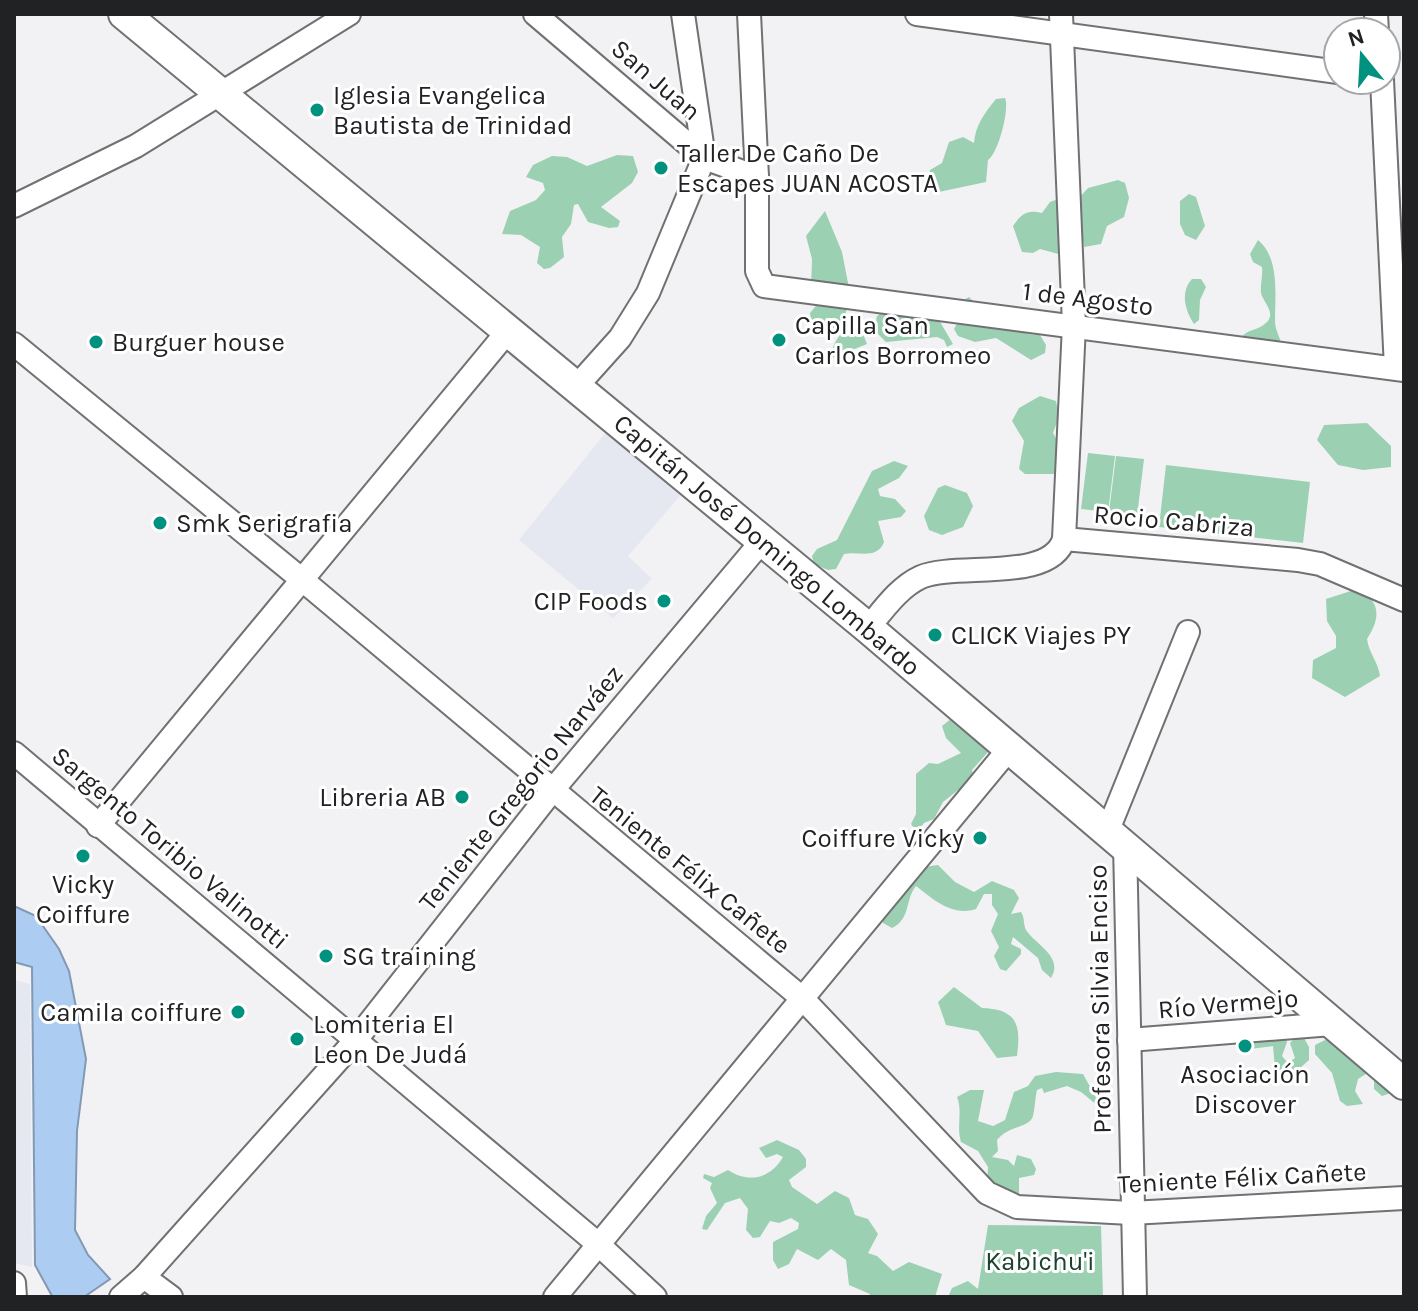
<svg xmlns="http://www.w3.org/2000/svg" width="1418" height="1311" font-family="Karla,sans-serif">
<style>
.built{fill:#e5e7f1}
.green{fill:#9cd0b2}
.water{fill:#acccf2;stroke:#8299b4;stroke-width:2}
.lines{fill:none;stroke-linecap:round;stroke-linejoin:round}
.street-casing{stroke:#717173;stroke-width:26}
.secondary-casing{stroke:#717173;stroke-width:34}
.street{stroke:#fff;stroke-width:22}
.secondary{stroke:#fff;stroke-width:30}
.poi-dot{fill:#00927e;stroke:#fff;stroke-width:3}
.labels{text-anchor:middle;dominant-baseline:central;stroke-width:6;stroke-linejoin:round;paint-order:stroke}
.street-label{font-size:26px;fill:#212223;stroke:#fff}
.poi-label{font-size:26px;fill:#212223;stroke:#fff;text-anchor:start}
.park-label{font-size:26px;fill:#1c412e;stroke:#fff}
</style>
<rect width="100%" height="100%" fill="#f2f2f5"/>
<g class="built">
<polygon points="607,431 680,496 628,556 652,579 613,618 519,540"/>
<polygon points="14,980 30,984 32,1267 14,1263"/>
</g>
<g class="green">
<path d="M1005,98C1010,109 998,154 988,160L986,182L934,193L928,184L930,170L942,163L949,142L963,137L974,143C975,126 985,112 996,99Z"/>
<polygon points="617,155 633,156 638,172 632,183 601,207 620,221 618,227 609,228 588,222 578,204 574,205 571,224 562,237 564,257 550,268 544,269 537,263 540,247 521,235 502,234 510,211 536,200 545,190 543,183 526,177 533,165 552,156 567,157 587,166"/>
<polygon points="1118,180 1125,183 1129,198 1124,217 1107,226 1101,244 1084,247 1077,200 1088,188"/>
<polygon points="1189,194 1196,197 1205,226 1196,240 1185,235 1180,224 1180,201"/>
<path d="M1058,199L1062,255L1040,249L1033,253L1022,252L1013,226C1021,214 1027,209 1042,213L1050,202Z"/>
<polygon points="825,211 842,252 849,288 811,288 812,259 806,236"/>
<path d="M1258,240C1280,258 1275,296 1275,321C1275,330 1280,337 1282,346L1240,339C1246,330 1253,331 1262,326C1280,315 1263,303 1261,293C1260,285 1263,276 1262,267L1253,262L1250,254Z"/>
<path d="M1192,279H1201L1206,287L1200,300L1199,320L1194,324C1185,310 1180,292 1192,279Z"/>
<polygon points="969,297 979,307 1023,328 1028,334 1040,335 1046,345 1045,353 1031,360 996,338 975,342 958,336 954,329 960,318 958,303"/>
<path d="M820,301L848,305L843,322C831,333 811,334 810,313Z"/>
<polygon points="884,311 904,312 914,319 939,320 953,344 947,347 944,340 937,337 886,342 874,330 877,316"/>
<path d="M849,329L863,334L867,344L832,358C830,348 839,332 849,329Z"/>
<polygon points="1040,396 1056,401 1059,417 1053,433 1060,446 1062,468 1056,474 1025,474 1019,469 1024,441 1012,421 1019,408"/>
<polygon points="1367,423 1391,446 1391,467 1363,470 1338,465 1317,440 1324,425"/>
<polygon points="1088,453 1115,456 1108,512 1081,509"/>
<polygon points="1116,456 1144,459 1137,516 1109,512"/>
<path d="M894,461L908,466L899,478L878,489L880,496L895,499L906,511L901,517L878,521L884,542C877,560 859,551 844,554L836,569L828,570L814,564L812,556L817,549L837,540L872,471Z"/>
<polygon points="1166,465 1310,482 1303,543 1159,527"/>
<polygon points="945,485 967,493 973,506 963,527 942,535 929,530 924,516 938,488"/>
<path d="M1357,589C1381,601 1381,618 1367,639C1369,654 1378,661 1380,676L1345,697L1312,678L1313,660L1336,648V636L1327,621L1326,599Z"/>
<polygon points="952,718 988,745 988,752 972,770 974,778 961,793 958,790 943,802 934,819 924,823 917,832 911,824 916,814 916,774 929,763 938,764 961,753 946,738 942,726"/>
<path d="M938,865L955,882L974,892L992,881L1014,890L1019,898L1011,914L1021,912C1025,918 1023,924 1026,930C1036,945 1064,957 1051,978L1042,970L1038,958L1013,937L1011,944L1021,949V954L1006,971L1000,969L994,956L999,947L991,931L998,914L992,905V894H984L976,909C952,917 933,899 916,886C905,899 911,919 892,928L883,923L876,893C888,876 917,868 938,865Z"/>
<path d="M954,987L982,1008C1018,1009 1021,1026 1017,1056L997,1058L978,1031L946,1025L938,1002Z"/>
<polygon points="1284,1035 1287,1042 1282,1056 1288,1063 1295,1058 1290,1043 1295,1038 1304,1038 1309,1047 1309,1060 1291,1076 1275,1069 1273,1046 1250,1049 1244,1041"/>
<polygon points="1329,1038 1397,1091 1382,1096 1374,1089 1374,1078 1369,1072 1358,1079 1355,1091 1363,1104 1347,1106 1340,1101 1332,1073 1315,1054 1315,1045"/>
<path d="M1056,1072L1083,1074L1089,1085L1106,1088L1108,1099L1104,1105H1097L1081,1092L1067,1086L1044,1093L1042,1088L1037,1090C1035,1098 1035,1108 1033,1116C1030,1128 1009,1125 997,1140L998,1151L992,1157L1008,1160L1014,1166L1017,1155L1031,1159L1036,1169L1034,1175L1019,1178V1202L987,1183L988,1167L978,1151L961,1142C956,1126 963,1112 957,1097L970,1090H984L978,1121L993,1126L1005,1120L1014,1092L1028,1086L1035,1076Z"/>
<path d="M777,1140L799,1150L806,1159V1167L789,1180L792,1187L817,1204L835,1191L849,1198L855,1215L868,1219L878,1234L868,1253L877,1256L893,1271L909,1262L942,1274L935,1297H868L870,1294L849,1285L846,1260L831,1249L818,1260L797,1249L789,1264L778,1269L773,1260V1242L798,1229L799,1223L791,1218L779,1223L770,1221L760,1237L753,1238L746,1230L748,1209L740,1198L725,1203L707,1230L702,1229L706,1216L717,1203L710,1188L712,1183L703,1178L704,1174L714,1177L728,1170C749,1184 771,1178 783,1157L777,1154L766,1158L759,1148Z"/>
<polygon points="988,1225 1101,1226 1103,1297 948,1297 952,1288 968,1281 978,1289"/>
</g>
<polygon class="water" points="14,906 36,916 59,949 69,971 86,1059 77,1131 75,1230 88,1255 110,1279 84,1297 52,1296 35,1265 32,967 14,962"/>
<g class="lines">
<g class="street-casing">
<g id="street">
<polyline points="535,14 704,158 757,177"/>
<polyline points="749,14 757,177 757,271 764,286 1404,370"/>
<polyline points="917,14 1338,72"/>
<polyline points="1061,14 1074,325 1064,539"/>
<polyline points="1376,14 1377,32"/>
<polyline points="1382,80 1396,368"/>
<polyline points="14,206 136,146 349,14"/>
<polyline points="14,344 300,578 802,998 987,1193 1017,1207 1131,1213 1404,1198"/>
<polyline points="576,387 620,338 648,293 704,158 683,14"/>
<path d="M868,628C884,609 899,587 921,577C956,562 1051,583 1064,539L1298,560L1320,564L1404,600"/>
<polyline points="14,753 598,1244 655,1297"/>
<polyline points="98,826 508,331"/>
<polyline points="1108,830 1188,632"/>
<polyline points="1125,844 1135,1297"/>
<polyline points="1129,1040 1332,1024"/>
<polyline points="144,1277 171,1297"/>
<polyline points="14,1283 15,1297"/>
<polyline points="121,1297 144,1277 355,1041 551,792 762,541"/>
<polyline points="555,1297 1009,749"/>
</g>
</g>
<g class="secondary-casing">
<polyline id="secondary" points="124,14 868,628 1404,1084"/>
</g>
<use href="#street" class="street"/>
<use href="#secondary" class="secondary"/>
</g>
<g class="poi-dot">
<circle cx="317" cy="110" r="8"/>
<circle cx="661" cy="168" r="8"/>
<circle cx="779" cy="340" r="8"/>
<circle cx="96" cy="342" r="8"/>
<circle cx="160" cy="523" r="8"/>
<circle cx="664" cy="601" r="8"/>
<circle cx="935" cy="635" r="8"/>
<circle cx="462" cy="797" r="8"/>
<circle cx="980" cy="838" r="8"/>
<circle cx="83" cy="856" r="8"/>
<circle cx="326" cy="956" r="8"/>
<circle cx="238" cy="1012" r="8"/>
<circle cx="297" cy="1039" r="8"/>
<circle cx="1245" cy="1046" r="8"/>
</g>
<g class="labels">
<g class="street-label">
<text transform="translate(656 80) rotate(41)">San Juan</text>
<text transform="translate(1088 299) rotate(7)">1 de Agosto</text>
<text transform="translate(1174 521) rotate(5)">Rocio Cabriza</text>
<text transform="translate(767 545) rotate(40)">Capitán José Domingo Lombardo</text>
<text transform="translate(521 788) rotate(-51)">Teniente Gregorio Narváez</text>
<text transform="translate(170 848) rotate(40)">Sargento Toribio Valinotti</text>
<text transform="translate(690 870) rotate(39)">Teniente Félix Cañete</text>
<text transform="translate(1100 999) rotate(-91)">Profesora Silvia Enciso</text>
<text transform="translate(1228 1004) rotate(-5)">Río Vermejo</text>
<text transform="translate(1242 1178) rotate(-3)">Teniente Félix Cañete</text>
</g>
<g class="poi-label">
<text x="333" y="95">Iglesia Evangelica<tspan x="333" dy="30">Bautista de Trinidad</tspan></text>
<text x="677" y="153">Taller De Caño De<tspan x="677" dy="30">Escapes JUAN ACOSTA</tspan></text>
<text x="795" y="325">Capilla San<tspan x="795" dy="30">Carlos Borromeo</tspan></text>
<text x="112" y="342">Burguer house</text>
<text x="176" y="523">Smk Serigrafia</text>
<text x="648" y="601" text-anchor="end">CIP Foods</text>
<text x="951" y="635">CLICK Viajes PY</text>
<text x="446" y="797" text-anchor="end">Libreria AB</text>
<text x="964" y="838" text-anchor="end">Coiffure Vicky</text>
<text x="83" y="884" text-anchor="middle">Vicky<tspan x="83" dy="30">Coiffure</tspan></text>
<text x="342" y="956">SG training</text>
<text x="222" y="1012" text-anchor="end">Camila coiffure</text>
<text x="313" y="1024">Lomiteria El<tspan x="313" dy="30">Leon De Judá</tspan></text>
<text x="1245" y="1074" text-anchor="middle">Asociación<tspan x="1245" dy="30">Discover</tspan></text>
</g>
<g class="park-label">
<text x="1040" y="1261">Kabichu'i</text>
</g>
</g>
<rect width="1418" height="1311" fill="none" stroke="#212223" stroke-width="32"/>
<g transform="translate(1362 56) rotate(342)"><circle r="38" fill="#ffffff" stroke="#a6a7a7" stroke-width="2"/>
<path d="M0-6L14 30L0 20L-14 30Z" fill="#00927e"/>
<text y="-12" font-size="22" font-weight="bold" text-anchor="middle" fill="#212223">N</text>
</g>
</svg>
